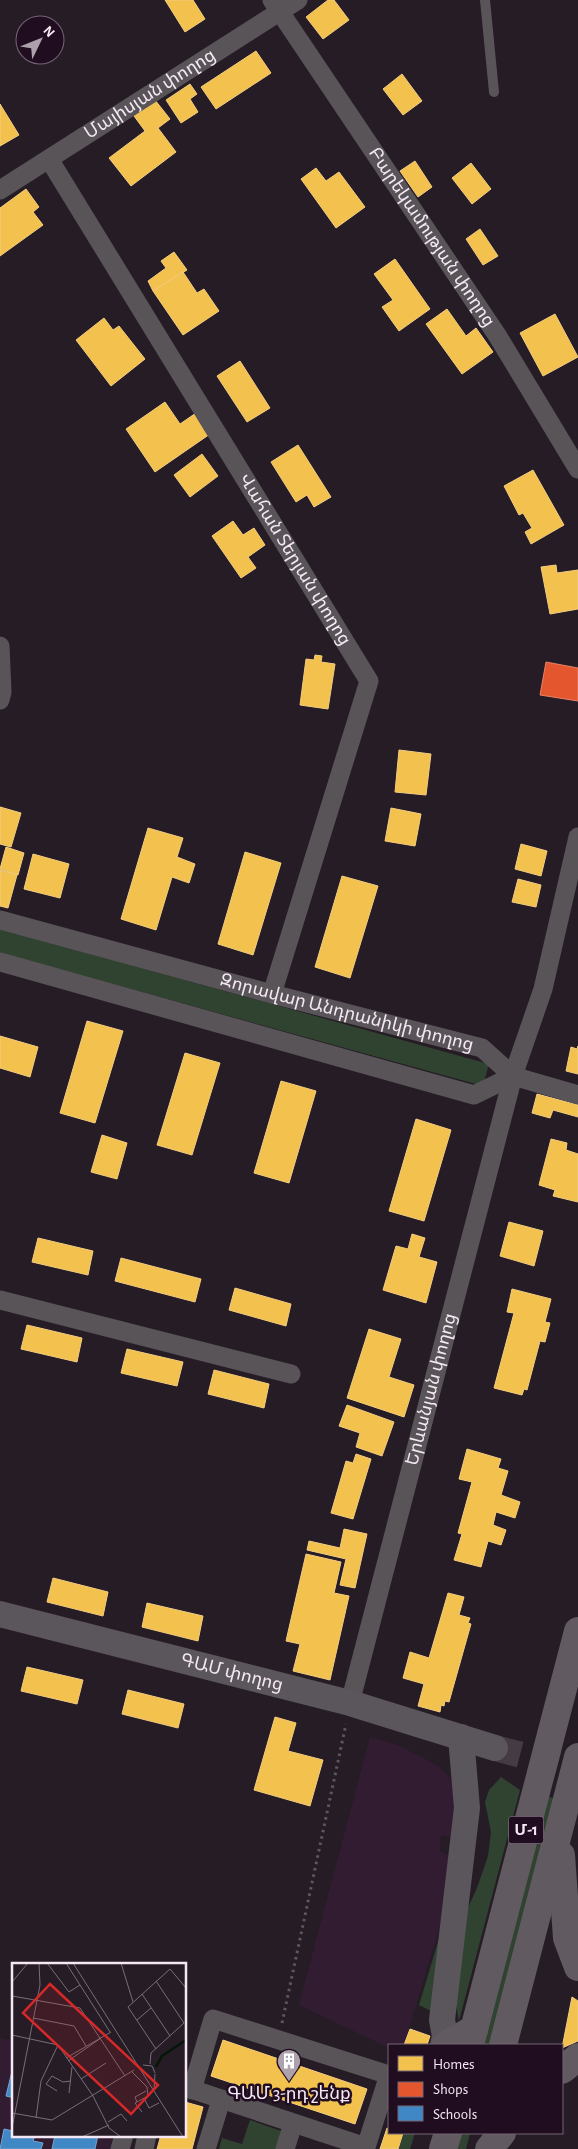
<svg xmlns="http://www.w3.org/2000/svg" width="578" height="2149" font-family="'Alegreya Sans','Noto Sans Armenian',sans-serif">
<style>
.built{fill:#321c31}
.green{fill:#304230}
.homes{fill:#f2c14e;stroke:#f3cd80}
.shops{fill:#e4572e;stroke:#e98269}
.schools{fill:#3f88c5;stroke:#76a5d3}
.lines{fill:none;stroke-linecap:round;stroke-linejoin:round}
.secondary-tunnel{stroke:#453b45;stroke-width:26;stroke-dasharray:26 13;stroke-linecap:butt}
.path{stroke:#5d585d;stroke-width:3;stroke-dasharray:2.5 4;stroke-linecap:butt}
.lane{stroke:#585458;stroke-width:10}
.street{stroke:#585458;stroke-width:19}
.secondary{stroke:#5b565b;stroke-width:26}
.highway{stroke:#615a61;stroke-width:28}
.labels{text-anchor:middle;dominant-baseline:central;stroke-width:5;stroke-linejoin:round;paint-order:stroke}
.shield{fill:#200e20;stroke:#b5a7b4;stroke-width:1}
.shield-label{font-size:16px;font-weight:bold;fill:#f5e8f4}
.street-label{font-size:18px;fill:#f5e8f4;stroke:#200e20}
.poi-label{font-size:18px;fill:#f5e8f4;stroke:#200e20}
.inset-river{fill:none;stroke:#051606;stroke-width:2.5}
.inset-road{fill:none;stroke:#796e78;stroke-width:1}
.view{fill:#d62828;fill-opacity:0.15;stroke:#d62828;stroke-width:2.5}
.inset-edge{fill:none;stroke:#f5e8f4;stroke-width:2.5}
</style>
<rect width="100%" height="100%" fill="#261c26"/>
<g class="built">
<polygon points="370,1737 397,1745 422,1757 439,1767 456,1785 453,1837 441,1836 440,1851 454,1858 442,1919 404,2045 389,2045 389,2048 299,2005"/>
<polygon points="0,2038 14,2041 14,2135 113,2135 110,2149 0,2149"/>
</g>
<g class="green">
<polygon points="0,929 489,1064 483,1086 0,953"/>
<polygon points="501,1777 520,1790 459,2021 455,1999 465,1914 477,1888 488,1856 491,1832 485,1802 489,1790"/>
<polygon points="546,1796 557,1799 493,2045 480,2045"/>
<polygon points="449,1905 433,2012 419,2005"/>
<polygon points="250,2120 287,2133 281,2149 219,2149 222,2138 242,2144"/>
<polygon points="402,2133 415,2133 410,2149 398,2149"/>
<polygon points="457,2133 470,2133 466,2149 453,2149"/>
</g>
<g class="homes">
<polygon points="165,0 193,0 205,19 185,32"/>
<polygon points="328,0 334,0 349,20 323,39 306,17"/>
<polygon points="256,51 271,73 216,109 201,87"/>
<polygon points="402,74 422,101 403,115 383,89"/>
<polygon points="190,84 197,94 190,99 198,112 181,123 166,100"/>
<polygon points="155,100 170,119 158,128 176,152 131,186 109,158 145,131 134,116"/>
<polygon points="0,104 19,135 0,146"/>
<polygon points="415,161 432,187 418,197 400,171"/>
<polygon points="471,163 491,189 472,204 452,178"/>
<polygon points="316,168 326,181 339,172 365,207 336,228 301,179"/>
<polygon points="26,189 39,207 33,212 43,225 0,256 0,208"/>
<polygon points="480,229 498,256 483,265 466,239"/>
<polygon points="174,252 187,270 153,291 148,281 166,268 161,261"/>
<polygon points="395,259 430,309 399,331 382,307 393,300 374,274"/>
<polygon points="183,272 197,293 204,289 219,311 183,335 153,291"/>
<polygon points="447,309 466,336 476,328 493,352 462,374 426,324"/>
<polygon points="555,314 578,357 543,376 520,333"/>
<polygon points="104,318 113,330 119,326 145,359 111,386 76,340"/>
<polygon points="240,361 270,408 247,422 217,376"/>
<polygon points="165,402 180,424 196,413 210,434 155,472 126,429"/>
<polygon points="298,445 331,497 314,507 307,495 296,502 271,462"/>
<polygon points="202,454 218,476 190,497 174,475"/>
<polygon points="533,470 564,525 531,544 525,532 532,528 523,513 519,515 504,486"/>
<polygon points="233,521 243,535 254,528 265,545 248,557 256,568 241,578 212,536"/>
<polygon points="556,565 557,573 578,570 578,609 550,614 541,567"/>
<polygon points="315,655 322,656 321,662 335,664 328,709 300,705 306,659 314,660"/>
<polygon points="399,750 431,754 426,795 395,792"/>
<polygon points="0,807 21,813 11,847 0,844"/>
<polygon points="391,808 421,814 415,846 385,841"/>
<polygon points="148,828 183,838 177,857 195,864 189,883 172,877 156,930 121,919"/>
<polygon points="521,844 547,851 541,876 515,869"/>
<polygon points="6,847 24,853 18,875 0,869"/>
<polygon points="245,852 281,863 253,955 218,944"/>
<polygon points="33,854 69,864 60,898 24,889"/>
<polygon points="0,870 17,875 8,908 0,906"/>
<polygon points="342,876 378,886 350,978 315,967"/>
<polygon points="518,879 541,885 536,907 512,902"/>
<polygon points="87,1021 123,1031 95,1123 60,1113"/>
<polygon points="0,1036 38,1047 30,1077 0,1068"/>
<polygon points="578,1046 578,1074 566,1071 571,1047 577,1049"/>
<polygon points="185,1053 220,1063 192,1155 157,1145"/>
<polygon points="281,1081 316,1091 289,1183 254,1173"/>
<polygon points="537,1094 578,1105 578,1117 553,1110 550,1118 532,1113"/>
<polygon points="416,1119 451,1130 424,1221 389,1211"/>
<polygon points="102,1135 127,1143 117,1179 91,1172"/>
<polygon points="551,1139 567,1143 566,1150 578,1154 578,1202 553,1196 555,1190 539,1185"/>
<polygon points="509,1222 543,1231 534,1266 500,1256"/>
<polygon points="412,1234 425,1238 419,1257 437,1262 426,1303 383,1290 396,1246 408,1249"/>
<polygon points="38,1238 93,1251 88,1275 32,1262"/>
<polygon points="121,1258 201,1279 195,1302 115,1281"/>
<polygon points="235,1288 291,1304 286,1326 229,1310"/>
<polygon points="512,1289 551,1299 545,1322 550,1323 545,1342 540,1341 527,1390 524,1389 522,1395 494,1388 514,1313 507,1312"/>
<polygon points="27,1325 82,1338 77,1362 21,1349"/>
<polygon points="369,1329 401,1339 389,1377 414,1385 404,1417 347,1398"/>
<polygon points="127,1349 183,1362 177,1386 121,1373"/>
<polygon points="214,1370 269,1384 264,1408 208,1394"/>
<polygon points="347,1405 394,1422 382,1456 356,1447 360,1433 339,1426"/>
<polygon points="467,1449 501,1459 498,1468 508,1471 501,1495 520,1502 515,1518 496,1512 493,1525 506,1530 501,1545 488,1541 481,1567 454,1560 462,1534 458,1533 472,1482 459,1479"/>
<polygon points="356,1454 371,1459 353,1519 331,1513 346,1461 353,1463"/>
<polygon points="344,1529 367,1534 355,1588 340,1585 346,1559 307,1550 309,1541 340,1548"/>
<polygon points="306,1554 341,1562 334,1593 349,1596 330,1680 293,1671 300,1644 286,1641"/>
<polygon points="53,1578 108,1592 103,1616 47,1602"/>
<polygon points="448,1593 464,1597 459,1615 470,1618 468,1623 471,1624 449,1702 445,1701 444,1706 441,1705 440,1712 418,1706 424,1684 403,1678 410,1652 429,1658"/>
<polygon points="147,1603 203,1616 198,1641 142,1627"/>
<polygon points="27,1667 83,1680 77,1704 21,1691"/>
<polygon points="128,1690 184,1704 178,1728 122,1714"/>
<polygon points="275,1717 296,1723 288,1751 323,1760 310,1806 254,1790"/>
<polygon points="572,1997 578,2001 578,2041 562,2048"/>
<polygon points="410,2029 430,2036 427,2045 404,2045"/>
<polygon points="223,2040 367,2089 355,2124 211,2076"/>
<polygon points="185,2102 203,2107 192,2149 157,2149 161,2135 185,2135"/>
<polygon points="387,2128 389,2129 389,2133 403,2133 398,2149 380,2149"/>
</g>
<polygon class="shops" points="546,662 578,668 578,701 540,695"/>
<g class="schools">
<polygon points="14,2063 14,2098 6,2096"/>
<polygon points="14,2127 14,2135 35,2135 33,2141 43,2143 41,2149 0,2149 4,2129 13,2131"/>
<polygon points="55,2135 98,2135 95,2149 52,2149"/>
</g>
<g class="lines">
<polyline class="secondary-tunnel" points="495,1748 578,1770"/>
<polyline class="path" points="282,2023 346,1724"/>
<polyline class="lane" points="485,0 494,92"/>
<g class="street">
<path id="s1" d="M272,0L497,335L578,469"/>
<path id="s2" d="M49,159L369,681L272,994"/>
<path id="s3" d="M0,190L298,0"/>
<polyline points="0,646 2,692 0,700"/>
<path id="s4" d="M0,920L272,994L482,1048L513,1076L578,1095"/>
<polyline points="0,962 474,1095 513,1076"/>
<polyline points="0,1300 291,1374"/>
<path id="s5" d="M350,1703L513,1076L543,989L578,837"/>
<polyline points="185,2087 366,2147 389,2075"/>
<polyline points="192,2090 213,2019 389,2075"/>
<polyline points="120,2149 124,2135"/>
<polyline points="144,2149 147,2135"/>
<polyline points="206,2149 221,2100"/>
<polyline points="285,2149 293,2124"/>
</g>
<g class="secondary">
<path id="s6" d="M0,1614L350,1703L495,1748"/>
<polyline points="443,2045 445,2036 442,2020 467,1808 461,1737"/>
</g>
<g class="highway">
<polyline points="561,1855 567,1938 578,1967"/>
<polyline points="446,2045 474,2029"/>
<polyline points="470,2045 578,1631"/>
<polyline points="503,2045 578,1757"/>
<polyline points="562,2070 578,2057"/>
<polyline points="443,2149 448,2133"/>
<polyline points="489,2149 502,2133"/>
</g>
</g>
<defs>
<g id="building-pin" transform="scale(1.25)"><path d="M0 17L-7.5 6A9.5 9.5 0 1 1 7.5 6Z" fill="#ada1ac" stroke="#200e20"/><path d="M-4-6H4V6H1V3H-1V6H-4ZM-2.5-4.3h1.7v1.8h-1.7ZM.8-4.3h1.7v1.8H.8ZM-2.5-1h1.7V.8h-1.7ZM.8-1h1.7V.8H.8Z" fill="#fff"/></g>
</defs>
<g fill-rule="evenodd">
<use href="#building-pin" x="289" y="2061"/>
</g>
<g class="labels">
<rect class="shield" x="508.5" y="1816.5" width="35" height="27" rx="4"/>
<g class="shield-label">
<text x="526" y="1830">Մ-1</text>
</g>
<g class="street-label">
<text stroke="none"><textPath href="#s3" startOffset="178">Մայիսյան փողոց</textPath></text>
<text stroke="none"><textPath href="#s1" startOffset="286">Բարեկամության փողոց</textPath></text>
<text stroke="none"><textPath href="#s2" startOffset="470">Վահան Տերյան փողոց</textPath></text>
<text stroke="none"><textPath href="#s4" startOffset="359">Զորավար Անդրանիկի փողոց</textPath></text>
<text stroke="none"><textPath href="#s5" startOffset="324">Երևանյան փողոց</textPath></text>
<text stroke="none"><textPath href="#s6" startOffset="239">ԳԱՄ փողոց</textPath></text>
</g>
<g class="poi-label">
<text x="289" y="2094">ԳԱՄ 3-րդ շենք</text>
</g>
</g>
<g transform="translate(12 1963)">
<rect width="174" height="174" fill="#261c26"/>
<path class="inset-river" d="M144,104L150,93L174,77"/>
<path class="inset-road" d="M35,0L57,29L68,22L98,69M54,0L68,22M61,0L171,174M109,0L121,39M0,19L16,0M130,31L158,73M0,33L68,45L113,113M21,55L62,63L74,83M125,57L139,45M0,72L46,82L81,133L97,165L109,174M144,86L116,44L158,6L174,25M54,95L99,69M56,98L89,75M138,101L139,90L172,60L144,18M131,102L140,103L143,110M120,109L135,124L136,133L123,140L130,149M69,116L94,100M142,127L143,111M45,128L34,121L40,113L51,119L59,118M57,130L60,104M132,135L137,145L147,140M125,139L123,134L134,128M0,150L40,157L122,107M24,155L29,118L46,82M96,159L109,151L115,158M0,165L28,22L27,0M70,174L97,162"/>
<path class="view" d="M38,21L146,122L119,151L11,50Z"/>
<rect width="174" height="174" class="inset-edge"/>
</g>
<rect x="388" y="2044" width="175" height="90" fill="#200e20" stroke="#756575"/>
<rect x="398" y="2056" width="25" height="15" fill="#f2c14e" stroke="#756575"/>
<text x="433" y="2069" font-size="15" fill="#f5e8f4">Homes</text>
<rect x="398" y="2082" width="25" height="15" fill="#e4572e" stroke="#756575"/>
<text x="433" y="2094" font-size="15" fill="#f5e8f4">Shops</text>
<rect x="398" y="2106" width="25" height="15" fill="#3f88c5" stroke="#756575"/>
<text x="433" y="2119" font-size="15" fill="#f5e8f4">Schools</text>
<g transform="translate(40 40) rotate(47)"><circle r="24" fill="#200e20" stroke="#756575"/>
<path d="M0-4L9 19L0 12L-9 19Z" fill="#ada1ac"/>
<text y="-8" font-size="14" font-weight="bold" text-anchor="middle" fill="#f5e8f4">N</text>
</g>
</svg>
